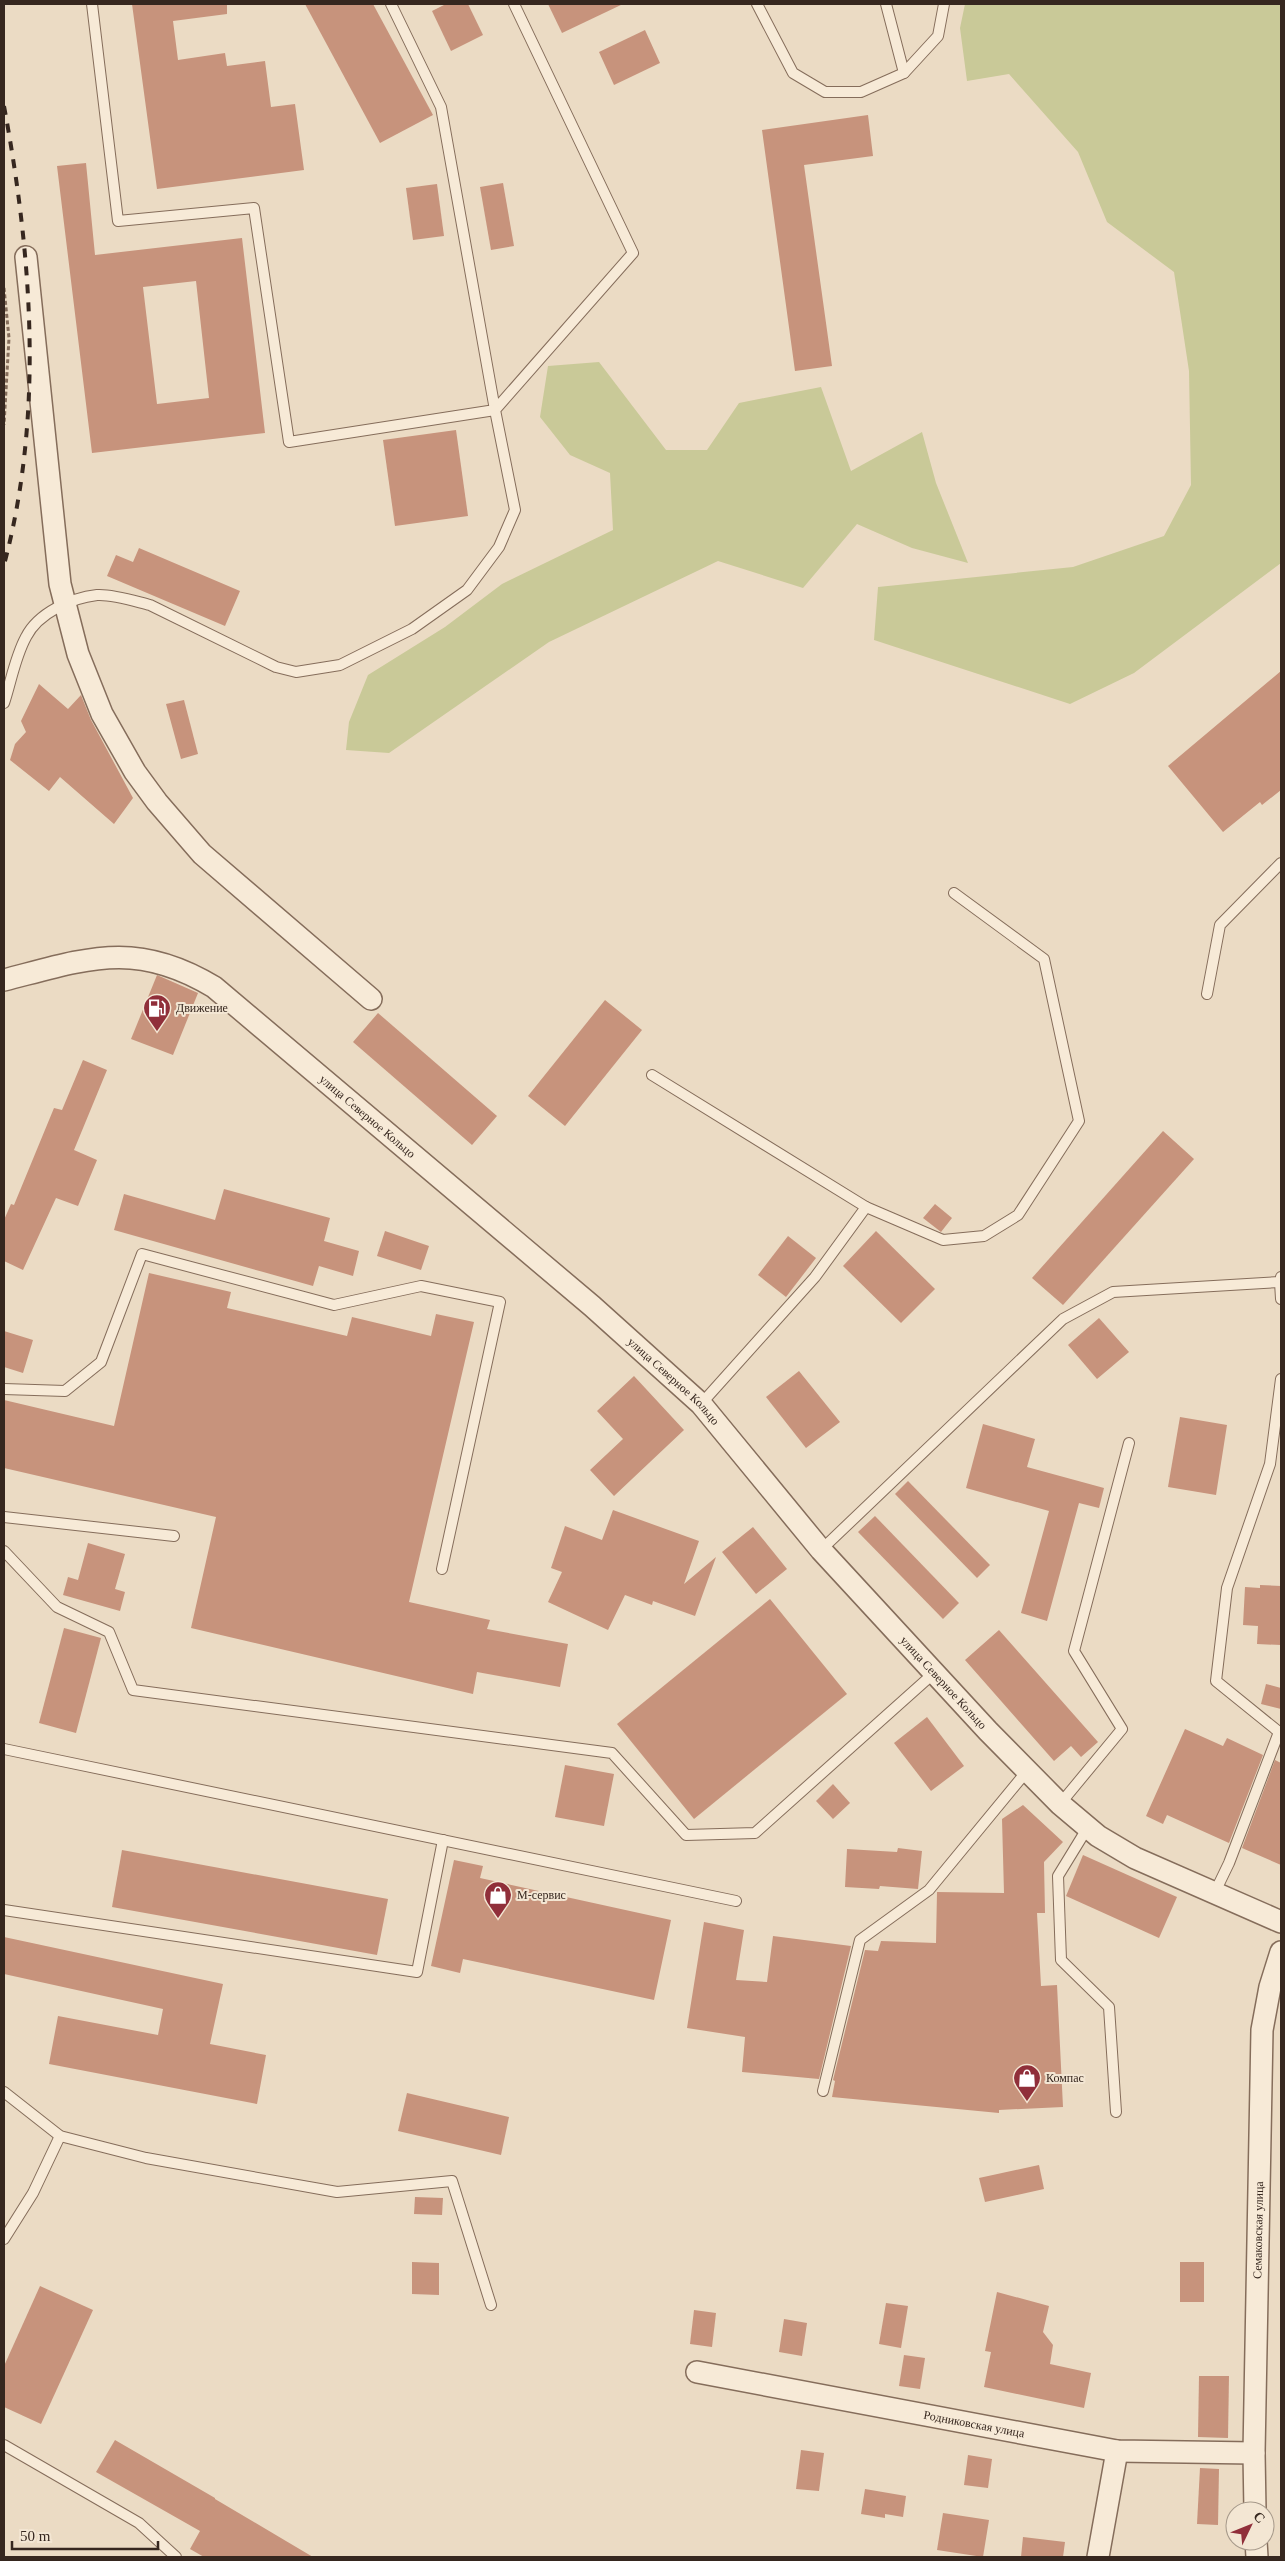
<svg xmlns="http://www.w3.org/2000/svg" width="1285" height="2561" font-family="'Times New Roman',serif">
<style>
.green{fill:#c9c998}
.building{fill:#c7937c;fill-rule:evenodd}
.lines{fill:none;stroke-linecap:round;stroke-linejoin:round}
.lane-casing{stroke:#856d5b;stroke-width:12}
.street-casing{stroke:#856d5b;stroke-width:24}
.path{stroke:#856d5b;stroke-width:3;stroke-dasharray:4 2.5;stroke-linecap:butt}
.lane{stroke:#f7ead7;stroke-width:10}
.street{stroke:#f7ead7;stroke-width:21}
.rail{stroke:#36271f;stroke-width:4;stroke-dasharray:9 9;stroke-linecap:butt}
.labels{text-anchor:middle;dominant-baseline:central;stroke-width:4;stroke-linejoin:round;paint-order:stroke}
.poi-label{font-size:12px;fill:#36271f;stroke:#f3e6d3;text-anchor:start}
.street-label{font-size:12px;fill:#36271f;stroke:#f3e6d3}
</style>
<rect width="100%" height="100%" fill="#ebdbc4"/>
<g class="green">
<polygon points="965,4 1281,4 1281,563 1134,673 1070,704 874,640 878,587 1073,567 1164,536 1191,485 1189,371 1174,272 1107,222 1078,152 1009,74 967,81 960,28"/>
<polygon points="599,362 666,450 707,450 739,403 821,387 851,471 922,432 936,483 968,563 912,548 857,524 803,588 718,561 549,642 389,753 346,750 349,722 368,675 445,627 502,584 613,530 610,473 570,455 540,417 548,366"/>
</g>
<g class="building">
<polygon points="132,4 227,4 227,14 173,21 178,60 225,53 227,66 265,61 271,107 295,104 304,170 157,189"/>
<polygon points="305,4 373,4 433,115 380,143"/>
<polygon points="446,4 468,4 483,35 451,51 432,11"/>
<polygon points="548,4 623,4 562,33"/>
<polygon points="645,30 660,63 614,85 599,52"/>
<polygon points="868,115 873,156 804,165 832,366 795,371 762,130"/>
<path d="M86,163L95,255L242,238L265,433L92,453L57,166ZM196,281L209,398L157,404L143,287Z"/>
<polygon points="503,183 514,246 491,250 480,187"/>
<polygon points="437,184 444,236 413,240 406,188"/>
<polygon points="456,430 468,516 395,526 383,440"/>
<polygon points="139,548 240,591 225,626 107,576 116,555 133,562"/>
<polygon points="1281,671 1281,790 1262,805 1260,802 1223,832 1168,766"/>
<polygon points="39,684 68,709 81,695 91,720 133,798 114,824 60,777 49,791 10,760 15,744 26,732 21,721"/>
<polygon points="184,700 198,754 181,759 166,704"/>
<polygon points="157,975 198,993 173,1055 131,1039"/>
<polygon points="605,1000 642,1030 565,1126 528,1096"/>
<polygon points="378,1013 497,1116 472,1145 353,1042"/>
<polygon points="83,1060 107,1070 74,1150 97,1160 78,1206 56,1198 23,1270 4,1261 4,1220 11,1204 14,1205 54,1108 62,1110"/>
<polygon points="1163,1131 1194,1159 1063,1305 1032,1278"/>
<polygon points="224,1189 330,1218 324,1241 359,1251 353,1276 319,1266 313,1286 114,1230 124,1194 215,1220"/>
<polygon points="935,1204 952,1218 941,1232 923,1218"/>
<polygon points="385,1231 429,1246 421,1270 377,1256"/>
<polygon points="876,1231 935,1289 901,1323 843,1266"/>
<polygon points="788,1236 816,1258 786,1297 758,1275"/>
<polygon points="149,1273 231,1292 227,1308 347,1336 352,1317 431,1336 436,1314 474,1322 409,1602 490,1620 487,1629 568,1644 560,1687 477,1672 473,1694 191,1628 216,1517 4,1468 4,1400 114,1426"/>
<polygon points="1099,1318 1129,1352 1097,1379 1068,1345"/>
<polygon points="4,1331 33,1340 23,1373 4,1367"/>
<polygon points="799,1371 840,1422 806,1448 766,1397"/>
<polygon points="634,1376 684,1430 614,1496 590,1470 623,1439 597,1411"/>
<polygon points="1180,1417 1227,1425 1216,1495 1168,1487"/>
<polygon points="983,1424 1035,1439 1027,1467 1104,1488 1099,1508 1079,1503 1047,1621 1021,1613 1049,1511 966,1488"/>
<polygon points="908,1481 990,1565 977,1578 895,1494"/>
<polygon points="613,1510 699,1541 684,1584 716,1557 695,1616 653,1601 652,1605 625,1595 608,1630 548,1602 562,1572 551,1568 565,1526 602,1540"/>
<polygon points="875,1516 959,1603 943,1619 858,1532"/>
<polygon points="753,1527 787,1569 756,1594 722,1552"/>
<polygon points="88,1543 125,1554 115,1589 125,1592 120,1611 63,1595 68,1577 78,1580"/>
<polygon points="1260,1585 1281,1586 1281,1645 1257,1644 1258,1626 1243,1625 1245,1587 1260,1588"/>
<polygon points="770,1599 847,1694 694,1819 617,1724"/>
<polygon points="64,1628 101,1638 76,1733 39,1723"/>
<polygon points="999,1630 1098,1742 1081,1757 1071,1746 1054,1761 965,1660"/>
<polygon points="1266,1684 1281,1688 1281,1709 1261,1704"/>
<polygon points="927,1717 964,1766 931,1791 894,1743"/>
<polygon points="1185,1729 1223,1746 1227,1738 1263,1755 1229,1843 1167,1815 1163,1824 1146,1816"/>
<polygon points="1275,1760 1281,1763 1281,1865 1242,1848"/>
<polygon points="565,1765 614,1774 604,1826 555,1817"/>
<polygon points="833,1784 850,1803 833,1819 816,1801"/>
<polygon points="1023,1805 1063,1842 1044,1862 1045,1913 1037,1913 1041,1986 1057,1985 1063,2107 999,2110 999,2113 832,2097 835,2081 833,2080 865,1950 878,1951 881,1941 936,1943 937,1892 1004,1893 1002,1819"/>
<polygon points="898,1848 922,1851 918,1889 880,1886 879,1889 845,1887 847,1849 897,1852"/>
<polygon points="122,1850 388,1899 377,1955 112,1907"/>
<polygon points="1083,1855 1177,1897 1159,1938 1066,1896"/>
<polygon points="454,1860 483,1866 480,1878 671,1920 654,2000 463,1959 460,1973 431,1966"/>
<polygon points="704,1922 744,1930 736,1980 767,1982 773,1936 851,1946 819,2079 742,2072 745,2037 687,2028"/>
<polygon points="4,1937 223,1984 210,2044 266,2055 257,2104 49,2064 58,2016 158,2035 163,2009 4,1974"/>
<polygon points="407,2093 509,2117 501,2155 398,2131"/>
<polygon points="1039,2165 1044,2189 985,2202 979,2178"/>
<polygon points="415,2197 443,2198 442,2215 414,2214"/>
<polygon points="412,2262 439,2263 439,2295 412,2294"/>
<rect x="1180" y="2262" width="24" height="40"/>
<polygon points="40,2286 93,2310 41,2424 4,2407 4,2366"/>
<polygon points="997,2292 1049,2306 1043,2332 1053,2345 1050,2364 1091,2373 1084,2408 984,2387 991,2352 985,2351"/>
<polygon points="886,2303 908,2306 901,2348 879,2344"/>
<polygon points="694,2310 716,2313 712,2347 690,2344"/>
<polygon points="784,2319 807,2323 802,2356 779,2352"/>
<polygon points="904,2355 925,2358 920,2389 899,2386"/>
<polygon points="1199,2376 1229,2376 1228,2438 1198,2437"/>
<polygon points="115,2440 215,2498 215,2499 313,2557 204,2557 190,2549 200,2531 96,2472"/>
<polygon points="801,2450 824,2453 819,2491 796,2489"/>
<polygon points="968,2455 992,2459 988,2488 964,2485"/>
<polygon points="1200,2468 1219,2469 1218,2525 1197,2524"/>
<polygon points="865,2489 906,2496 903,2517 885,2514 885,2518 861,2514"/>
<polygon points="943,2513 989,2520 983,2557 937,2550"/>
<polygon points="1023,2537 1065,2542 1063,2557 1021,2557"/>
</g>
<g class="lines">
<g class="lane-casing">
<g id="lane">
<polyline points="92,4 118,221 254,208 289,442 495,410 441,107 391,4"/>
<polyline points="757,4 793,73 825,92 861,92 904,73 938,36 944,4"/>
<polyline points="886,4 904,73"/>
<path d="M4,703C11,682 15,657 26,637C38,613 71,598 97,595C113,594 134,601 150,605L276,667L296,672L340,665L412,629L467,590L499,547L515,510L495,410L633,253L514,4"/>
<polyline points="1207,994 1220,925 1281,863"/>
<polyline points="652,1075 866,1207"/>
<polyline points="1280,1282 1281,1299"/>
<polyline points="4,1389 65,1391 101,1362 142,1254 334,1305 421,1286 500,1302 442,1569"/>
<polyline points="701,1404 815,1277 866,1207 943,1240 984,1236 1018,1215 1079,1121 1044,959 954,893"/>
<polyline points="4,1517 174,1536"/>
<polyline points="821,1550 1063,1319 1113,1292 1280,1282 1281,1277"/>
<polyline points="4,1551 57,1607 109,1632 133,1690 612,1753 686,1835 755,1833 934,1673"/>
<polyline points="4,1749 736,1901"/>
<polyline points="1060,1804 1122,1729 1074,1651 1129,1443"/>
<polyline points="1088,1827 1058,1876 1061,1960 1109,2007 1116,2112"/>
<polyline points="1215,1892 1229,1863 1279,1732 1216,1681 1227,1588 1270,1464 1281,1379"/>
<polyline points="4,1910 417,1972 443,1840"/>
<polyline points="823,2091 860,1940 929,1890 1027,1771"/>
<polyline points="4,2092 60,2136 146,2158 337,2192 452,2181 491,2305"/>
<polyline points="4,2239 33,2193 60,2136"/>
<polyline points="4,2445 139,2523 176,2557"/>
</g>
</g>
<g class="street-casing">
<g id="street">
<polyline points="26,257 60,584 78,654 102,714 135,772 157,802 202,854 371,999"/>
<path id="s1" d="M4,980C86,959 135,939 214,987L592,1306L701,1404L821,1550L988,1731L1060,1804L1098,1836L1135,1858L1281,1922"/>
<path id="s2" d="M697,2372L1117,2451L1254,2453"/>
<path id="s3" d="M1255,2511L1254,2453L1262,2030L1270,1987L1281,1952"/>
<polyline points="1256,2541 1257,2557"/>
<polyline points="1098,2557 1117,2451"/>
</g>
</g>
<polyline class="path" points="4,288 9,338 4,425"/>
<use href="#lane" class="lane"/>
<use href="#street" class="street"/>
<path class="rail" d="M4,106C32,257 44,415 4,565"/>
</g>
<defs>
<g id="fuel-pin" transform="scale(1.4375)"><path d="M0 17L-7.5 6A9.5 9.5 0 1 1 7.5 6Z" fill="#902f3a" stroke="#f3e6d3"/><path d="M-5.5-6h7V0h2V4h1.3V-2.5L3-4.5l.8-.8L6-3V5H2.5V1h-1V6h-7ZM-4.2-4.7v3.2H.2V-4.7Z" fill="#fff"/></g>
<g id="shop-pin" transform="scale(1.4375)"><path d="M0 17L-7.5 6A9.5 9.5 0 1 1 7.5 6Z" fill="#902f3a" stroke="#f3e6d3"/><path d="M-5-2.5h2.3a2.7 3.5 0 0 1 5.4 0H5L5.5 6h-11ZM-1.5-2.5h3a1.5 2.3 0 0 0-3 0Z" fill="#fff"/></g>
</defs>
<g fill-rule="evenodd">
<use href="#fuel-pin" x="157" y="1008"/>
<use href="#shop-pin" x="498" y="1895"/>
<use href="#shop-pin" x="1027" y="2078"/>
</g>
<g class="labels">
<g class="poi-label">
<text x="176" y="1008">Движение</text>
<text x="517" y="1895">М-сервис</text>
<text x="1046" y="2078">Компас</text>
</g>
<g class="street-label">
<text stroke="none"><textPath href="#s1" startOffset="419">улица Северное Кольцо</textPath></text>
<text stroke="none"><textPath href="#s1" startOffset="824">улица Северное Кольцо</textPath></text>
<text stroke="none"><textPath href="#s1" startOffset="1229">улица Северное Кольцо</textPath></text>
<text stroke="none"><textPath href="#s3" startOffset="281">Семаковская улица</textPath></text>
<text stroke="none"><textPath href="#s2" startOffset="282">Родниковская улица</textPath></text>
</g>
</g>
<rect width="1285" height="2561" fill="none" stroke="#36271f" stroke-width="10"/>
<g transform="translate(1250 2526) rotate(47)"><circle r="24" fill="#f3e6d3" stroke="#a79a8b"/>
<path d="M0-4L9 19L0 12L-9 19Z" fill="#902f3a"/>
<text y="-8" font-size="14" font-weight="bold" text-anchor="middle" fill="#36271f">С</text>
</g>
<path d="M12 2541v8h146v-8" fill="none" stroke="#36271f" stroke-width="2.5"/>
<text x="20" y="2541" font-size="15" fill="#36271f" stroke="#f3e6d3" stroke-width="4" paint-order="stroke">50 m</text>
</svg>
